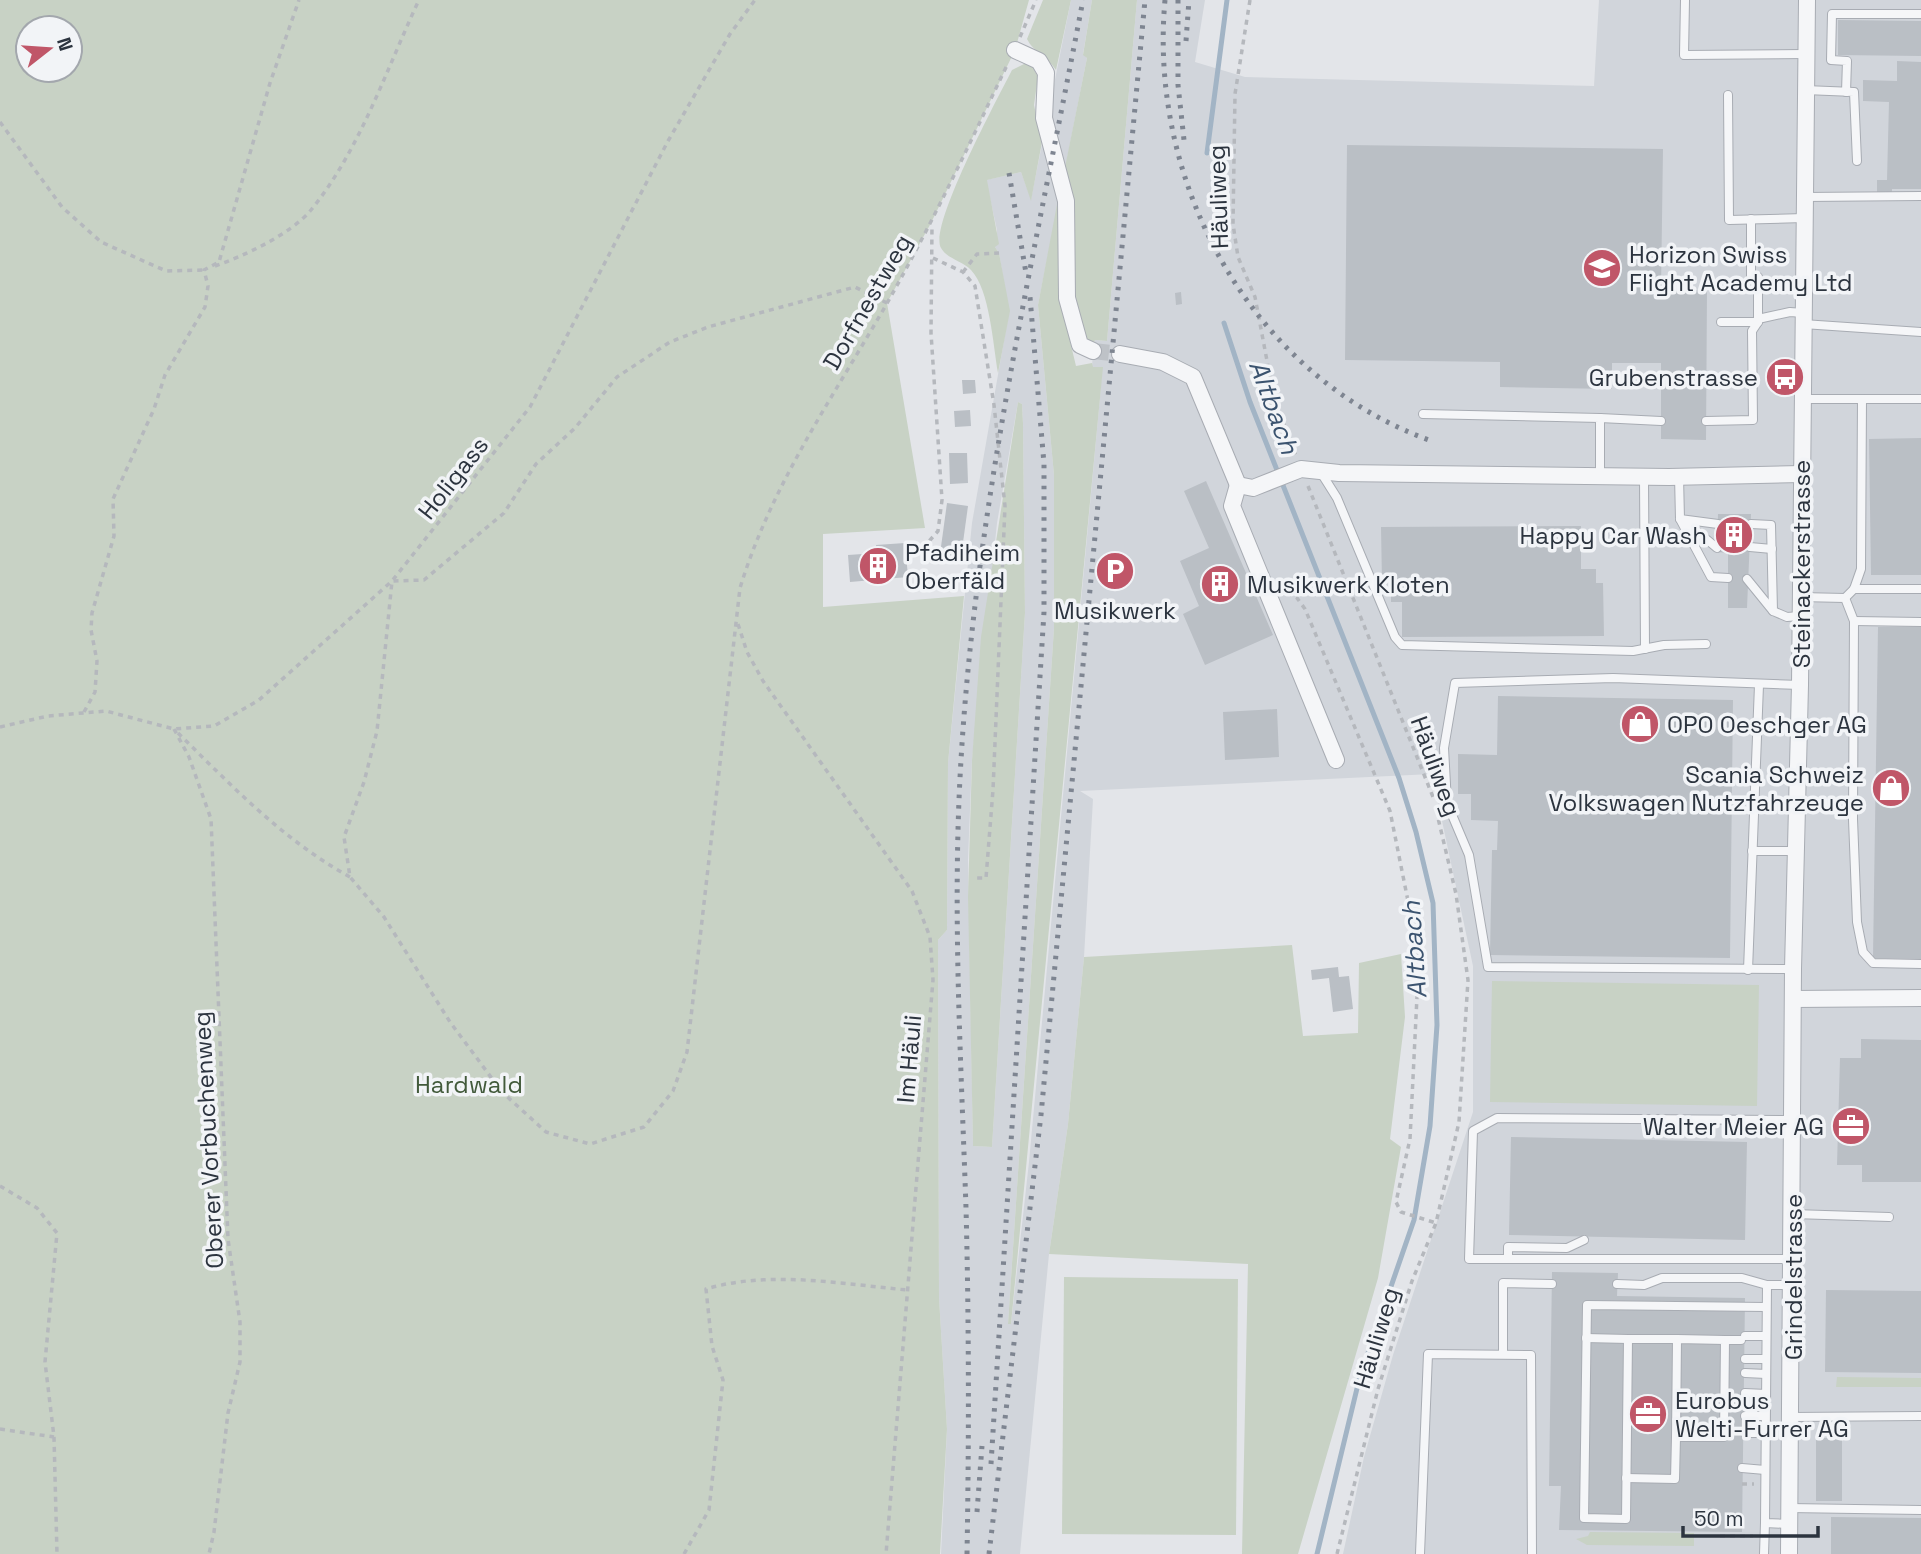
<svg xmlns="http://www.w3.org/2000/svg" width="1921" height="1554" font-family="'Space Grotesk',sans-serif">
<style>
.built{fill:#d1d5db;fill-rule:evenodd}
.green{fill:#c8d2c5;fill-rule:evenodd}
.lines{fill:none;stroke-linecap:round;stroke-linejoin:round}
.stream{stroke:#a2b4c5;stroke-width:5}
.building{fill:#babfc5}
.street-tunnel{stroke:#bec2c7;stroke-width:16;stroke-dasharray:16 8;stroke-linecap:butt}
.lane-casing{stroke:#a8acb3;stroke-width:10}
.street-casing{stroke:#a8acb3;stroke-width:18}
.path{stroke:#b5b8bd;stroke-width:3.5;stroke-dasharray:5 5;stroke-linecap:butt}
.lane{stroke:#f5f6f8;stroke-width:8}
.street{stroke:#f5f6f8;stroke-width:16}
.rail{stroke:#7e8591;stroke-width:5;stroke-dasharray:3.5 7;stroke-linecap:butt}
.labels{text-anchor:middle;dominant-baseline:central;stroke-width:7;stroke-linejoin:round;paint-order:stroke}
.street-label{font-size:24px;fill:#2c343f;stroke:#f2f4f7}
.poi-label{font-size:24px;fill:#2c343f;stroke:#f2f4f7;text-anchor:start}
.park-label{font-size:24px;fill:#425a3b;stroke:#f2f4f7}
.water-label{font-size:26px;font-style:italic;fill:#3b536f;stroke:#f2f4f7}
</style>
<rect width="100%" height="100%" fill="#e3e5e9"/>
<path class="built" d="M1071,0H1092L1083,54L1087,58L1038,305L1054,475V628L1008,1324H1011L1029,1162L1100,397L1102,367H1092L1093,351L1095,340L1107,341L1137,0H1205L1195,62L1245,77L1594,86L1599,0H1921V1554H1343L1364,1457L1393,1355L1473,1112V966L1432,774L1080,791L1093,799L1084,957L1068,1124L1049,1254L1020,1554H941L947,1429L939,1298L938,940L947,930L948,763L972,523L1009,312L999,253L995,247L997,230L986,180L1021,172L1031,199ZM1018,402L1022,404L1023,423L1025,613L992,1147L973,1146L968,860L972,760L997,523Z"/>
<g class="green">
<path d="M0,0H1029L1015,50L931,223L887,303L925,528L823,534V607L964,596L948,763L947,930L938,940L939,1298L947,1429L940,1554H0ZM28,28H70V70H28Z"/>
<path d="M1043,0H1071L1056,70C1047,56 1033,52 1027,39Z"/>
<polygon points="1092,0 1137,0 1107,341 1095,340 1094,343 1088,343 1074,307 1064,172 1087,58 1083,55"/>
<path d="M1026,63L1032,66L1038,77L1034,105L1042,142L1031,201L1021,172L987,180L999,244L995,247L999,253L1010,311L998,373C993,345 990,290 971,270C963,261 947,259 941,248C928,227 999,96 1012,70Z"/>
<polygon points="1058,199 1060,300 1076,366 1092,363 1093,367 1103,367 1011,1324 1008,1324 1054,628 1054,475 1038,305"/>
<polygon points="1018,402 1022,404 1023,423 1025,613 992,1147 973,1146 968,897 972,760 981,637"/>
<polygon points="1292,945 1303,1036 1358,1033 1359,963 1401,954 1405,1017 1390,1139 1401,1147 1378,1278 1298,1554 1242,1554 1248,1264 1049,1254 1068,1124 1084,957"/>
<polygon points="1492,981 1759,985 1757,1106 1490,1102"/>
<polygon points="1064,1277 1238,1279 1236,1535 1062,1534"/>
<polygon points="1837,1377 1921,1378 1921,1387 1836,1387"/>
<polygon points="1590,1532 1694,1533 1694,1546 1587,1545 1576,1539 1588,1536"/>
</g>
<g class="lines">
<g class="stream">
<polyline points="1207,153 1227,0"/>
<polyline points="1224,323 1250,402 1399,778 1416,832 1433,903 1437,1025 1430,1126 1414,1220 1360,1376 1317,1554"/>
</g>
</g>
<g class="building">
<polygon points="1838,20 1921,21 1921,56 1838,55"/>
<polygon points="1897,61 1921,62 1921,189 1892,189 1892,196 1877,195 1877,180 1887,180 1889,102 1863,101 1863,80 1897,81"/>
<polygon points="1347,145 1663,149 1661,290 1707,290 1706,440 1661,439 1661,363 1612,363 1612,389 1500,387 1500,362 1345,360"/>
<polygon points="1181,292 1182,304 1176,305 1175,293"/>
<polygon points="962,380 975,380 976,393 963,394"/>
<polygon points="970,410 971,426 955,427 954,411"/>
<polygon points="1921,438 1921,575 1871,575 1869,439"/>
<polygon points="949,453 967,453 968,483 950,484"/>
<polygon points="1206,481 1273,635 1205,665 1183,614 1199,606 1180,561 1209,548 1184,491"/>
<polygon points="947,503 968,506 961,557 940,554"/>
<polygon points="1718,514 1751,514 1747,608 1728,608 1728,553 1717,552"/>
<polygon points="1581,526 1581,569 1596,569 1596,583 1603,583 1604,636 1402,637 1402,602 1391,602 1391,582 1382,582 1381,527"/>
<polygon points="905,543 908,577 850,582 848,555 877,553 876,545"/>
<polygon points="1878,627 1921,627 1921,959 1873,958"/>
<polygon points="1498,696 1733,700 1730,958 1490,955 1492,850 1497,850 1498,821 1471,820 1471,794 1458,794 1458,754 1497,755"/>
<polygon points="1277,709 1279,757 1225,760 1223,712"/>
<polygon points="1338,967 1339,977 1349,976 1353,1009 1333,1012 1329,978 1312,980 1311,970"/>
<polygon points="1861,1039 1921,1040 1921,1182 1862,1182 1862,1165 1837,1165 1840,1058 1861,1058"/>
<polygon points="1511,1137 1747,1142 1745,1240 1509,1235"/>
<polygon points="1552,1272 1618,1273 1617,1296 1745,1298 1742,1532 1559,1530 1561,1486 1549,1486"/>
<polygon points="1826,1290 1921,1291 1921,1373 1825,1372"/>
<rect x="1816" y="1438" width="26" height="63"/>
<polygon points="1831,1517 1921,1518 1921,1554 1831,1554"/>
</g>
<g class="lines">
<polyline class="street-tunnel" points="1093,351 1120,354"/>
<g class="lane-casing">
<g id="lane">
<polyline points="1685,0 1684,55 1806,54"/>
<polyline points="1805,90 1854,92 1857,161"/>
<polyline points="1846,92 1847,61 1831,60 1832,14 1921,14"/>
<polyline points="1728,95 1729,220 1804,218"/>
<polyline points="1804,197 1921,196"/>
<polyline points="1758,319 1790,312 1803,313"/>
<polyline points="1721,322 1758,322"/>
<polyline points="1803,324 1921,332"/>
<polyline points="1802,399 1921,399"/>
<polyline points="1423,414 1600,418 1600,476"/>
<polyline points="1600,418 1661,421"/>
<polyline points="1706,421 1753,420 1752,331 1758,322 1758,277 1751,277 1751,219"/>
<polyline points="1320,471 1337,498 1395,637 1402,645 1633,651 1664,645 1706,644"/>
<polyline points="1679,476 1680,519 1718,524"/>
<polyline points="1644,477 1645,649"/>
<polyline points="1680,519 1711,577 1728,578"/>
<polyline points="1683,520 1717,548"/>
<polyline points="1751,524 1771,525 1773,611 1787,617 1800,616"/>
<polyline points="1750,547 1772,549"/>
<polyline points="1747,579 1773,611"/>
<polyline points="1854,589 1921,589"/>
<polyline points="1800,597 1845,598 1854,621 1853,819 1857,922 1863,952 1873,963 1921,964"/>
<polyline points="1845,598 1854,589 1861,569 1862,399"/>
<polyline points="1854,621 1921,622"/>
<polyline points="1752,851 1796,851"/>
<polyline points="1793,969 1488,967 1469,855 1447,803 1444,748 1455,683 1613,678 1800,685"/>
<polyline points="1748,970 1759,685"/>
<polyline points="1793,1214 1889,1217"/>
<polyline points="1508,1259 1508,1247 1567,1248 1584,1240"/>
<polyline points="1793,1259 1469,1259 1473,1131 1497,1118 1794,1120"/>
<polyline points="1617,1284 1644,1285 1662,1278 1742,1278 1767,1285 1792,1285"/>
<polyline points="1767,1285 1765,1523 1789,1524"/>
<polyline points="1745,1336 1766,1336"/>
<polyline points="1586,1338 1628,1339"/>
<polyline points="1677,1339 1725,1340 1724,1437 1676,1437 1677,1339 1628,1339 1626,1519 1584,1518 1587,1305 1766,1307"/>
<polyline points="1725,1340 1741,1340"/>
<polyline points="1503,1354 1503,1283 1552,1284"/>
<polyline points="1745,1359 1766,1359"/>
<polyline points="1745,1373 1766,1374"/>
<polyline points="1745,1393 1766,1394"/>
<polyline points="1745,1416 1765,1416"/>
<polyline points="1791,1417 1921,1416"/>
<polyline points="1745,1433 1765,1433"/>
<polyline points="1742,1468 1765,1470"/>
<polyline points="1626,1478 1675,1479 1676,1437"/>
<polyline points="1789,1508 1921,1510"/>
<polyline points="1420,1554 1428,1354 1531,1355 1532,1554"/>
<polyline points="1764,1554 1765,1523"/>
</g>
</g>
<g class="street-casing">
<g id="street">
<polyline points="1015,50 1039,61 1046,73 1044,118 1066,201 1067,298 1080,345 1093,351"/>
<polyline points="1120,354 1163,362 1193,377 1238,485"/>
<polyline points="1238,485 1253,488 1301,469 1339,473 1669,477 1801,474"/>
<polyline points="1238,485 1232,506 1336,760"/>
<polyline points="1793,999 1921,998"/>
<polyline points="1789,1554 1793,969 1800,685 1807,0"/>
</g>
</g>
<g class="path">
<polyline points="1250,0 1235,94 1233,224 1238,257 1255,297 1274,398 1296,456"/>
<polyline points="1020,37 1036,0"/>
<polyline points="0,122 62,207 101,242 166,271 204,270"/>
<polyline points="933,258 963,272 975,286 994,405 1005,506 993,790 986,878 974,878"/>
<path d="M215,266C244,256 291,234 311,210C360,150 386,70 419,0"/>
<polyline points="963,272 977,254 999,253"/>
<path d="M887,303L855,287L708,327L670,342L617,377L575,428L536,464L504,513L424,580L392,581L377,731L364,782L344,837L350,877L384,917L450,1022L502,1092L546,1132L590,1144L644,1127L673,1091L687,1052L740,588C771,486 833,397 886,305C931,226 969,145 1008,63"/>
<polyline points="1308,486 1433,797"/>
<polyline points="913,551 924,547 938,531 942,500 931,333 932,225"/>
<polyline points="1287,593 1297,598 1305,609 1390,811 1419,956 1410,1139 1396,1202 1401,1212 1436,1223"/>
<polyline points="738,624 747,652 763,681 912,891 930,937 933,980 886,1554"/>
<polyline points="84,712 95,692 97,661 91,630 92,613 114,536 113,499 154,409 165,375 205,307 208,286 204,270 219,262 270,83 299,0"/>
<polyline points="0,727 48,716 106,711 174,729 214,726 259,700 392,581 530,407 668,141 730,34 755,0"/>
<polyline points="174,729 189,757 211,819 228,1239 240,1322 240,1362 228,1413 214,1532 209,1554"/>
<path d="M178,733C232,786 283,840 350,877"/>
<polyline points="0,1186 37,1208 57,1233 45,1362 54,1437 57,1554"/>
<polyline points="0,1429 54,1437"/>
<polyline points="1742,1484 1754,1484"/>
<polyline points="1720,1536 1753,1536"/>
<path d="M684,1554L709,1510L723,1380L712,1346L706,1289C769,1270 842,1284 907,1290"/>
<polyline points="1337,1554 1378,1389 1412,1281 1436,1223 1459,1122 1468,980 1456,894 1438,818"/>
</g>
<use href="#lane" class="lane"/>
<use href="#street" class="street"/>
<g class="rail">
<path d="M1165,0C1148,185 1252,376 1429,440"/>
<polyline points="1178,0 1178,85 1184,140"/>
<polyline points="1186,41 1189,0"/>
<polyline points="1009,173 1026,273"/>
<polyline points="991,1464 1044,612 1044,464 1030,297"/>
<polyline points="977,1512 982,1446"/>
<path d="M967,1554C969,1439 969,1323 966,1208C961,1059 952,909 961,760C976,504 1035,252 1083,0"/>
<polyline points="989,1554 1041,1115 1145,0"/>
</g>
</g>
<defs>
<g id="university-disc" transform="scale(2.0125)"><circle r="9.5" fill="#c05668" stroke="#f2f4f7"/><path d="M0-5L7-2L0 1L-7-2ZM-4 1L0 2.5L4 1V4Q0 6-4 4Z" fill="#fff"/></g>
<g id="bus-disc" transform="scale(2.0125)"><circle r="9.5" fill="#c05668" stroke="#f2f4f7"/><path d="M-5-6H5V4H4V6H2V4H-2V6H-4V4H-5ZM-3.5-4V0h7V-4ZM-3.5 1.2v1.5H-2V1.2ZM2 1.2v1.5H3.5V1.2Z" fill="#fff"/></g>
<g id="building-disc" transform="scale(2.0125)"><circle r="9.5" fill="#c05668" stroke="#f2f4f7"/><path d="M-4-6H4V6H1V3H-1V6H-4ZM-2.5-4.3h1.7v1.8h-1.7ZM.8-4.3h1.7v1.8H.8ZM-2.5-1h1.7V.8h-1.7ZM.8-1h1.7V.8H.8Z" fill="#fff"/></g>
<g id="parking-disc" transform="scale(2.0125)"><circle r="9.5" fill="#c05668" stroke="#f2f4f7"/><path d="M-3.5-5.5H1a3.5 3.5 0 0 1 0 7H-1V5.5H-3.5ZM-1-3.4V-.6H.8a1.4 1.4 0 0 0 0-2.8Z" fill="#fff"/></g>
<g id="shop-disc" transform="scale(2.0125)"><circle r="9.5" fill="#c05668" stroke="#f2f4f7"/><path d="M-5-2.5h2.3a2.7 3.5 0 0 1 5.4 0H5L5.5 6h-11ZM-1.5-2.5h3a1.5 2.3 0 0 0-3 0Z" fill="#fff"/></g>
<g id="office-disc" transform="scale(2.0125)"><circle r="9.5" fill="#c05668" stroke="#f2f4f7"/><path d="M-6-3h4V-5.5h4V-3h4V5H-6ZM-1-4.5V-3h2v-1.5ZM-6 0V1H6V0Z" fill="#fff"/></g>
</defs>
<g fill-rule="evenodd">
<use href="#university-disc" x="1602" y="268"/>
<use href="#bus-disc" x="1785" y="377"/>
<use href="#building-disc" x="1734" y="535"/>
<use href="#building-disc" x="878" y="566"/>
<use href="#parking-disc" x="1115" y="571"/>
<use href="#building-disc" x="1220" y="584"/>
<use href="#shop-disc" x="1640" y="724"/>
<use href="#shop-disc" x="1891" y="788"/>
<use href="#office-disc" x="1851" y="1126"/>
<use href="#office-disc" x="1648" y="1414"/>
</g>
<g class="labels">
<g class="street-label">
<text transform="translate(1218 197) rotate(-92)">Häuliweg</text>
<text transform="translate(867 302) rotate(-60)">Dorfnestweg</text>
<text transform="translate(453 478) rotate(-52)">Holigass</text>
<text transform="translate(1801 564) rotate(-90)">Steinackerstrasse</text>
<text transform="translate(1436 766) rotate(70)">Häuliweg</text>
<text transform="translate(909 1059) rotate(-85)">Im Häuli</text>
<text transform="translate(208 1140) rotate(-93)">Oberer Vorbuchenweg</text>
<text transform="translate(1793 1277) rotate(-90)">Grindelstrasse</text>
<text transform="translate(1376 1338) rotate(-73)">Häuliweg</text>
</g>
<g class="poi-label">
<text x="1629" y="254">Horizon Swiss<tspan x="1629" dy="28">Flight Academy Ltd</tspan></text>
<text x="1758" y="377" text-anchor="end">Grubenstrasse</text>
<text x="1707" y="535" text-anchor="end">Happy Car Wash</text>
<text x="905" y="552">Pfadiheim<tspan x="905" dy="28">Oberfäld</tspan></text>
<text x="1247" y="584">Musikwerk Kloten</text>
<text x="1115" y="610" text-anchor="middle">Musikwerk</text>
<text x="1667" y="724">OPO Oeschger AG</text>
<text x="1864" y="774" text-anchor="end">Scania Schweiz<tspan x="1864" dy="28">Volkswagen Nutzfahrzeuge</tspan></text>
<text x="1824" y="1126" text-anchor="end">Walter Meier AG</text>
<text x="1675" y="1400">Eurobus<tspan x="1675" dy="28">Welti-Furrer AG</tspan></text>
</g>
<g class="park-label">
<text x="469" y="1084">Hardwald</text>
</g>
<g class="water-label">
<text transform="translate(1274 407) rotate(70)">Altbach</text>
<text transform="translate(1414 950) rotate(-94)">Altbach</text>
</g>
</g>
<g transform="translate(49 49) rotate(73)"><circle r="33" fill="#f2f4f7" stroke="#a3a7ad" stroke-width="2"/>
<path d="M0-5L12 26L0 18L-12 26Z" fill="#c05668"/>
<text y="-10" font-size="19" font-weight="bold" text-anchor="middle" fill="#2c343f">N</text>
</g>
<path d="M1683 1526v10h135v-10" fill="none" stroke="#2c343f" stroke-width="3.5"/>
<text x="1694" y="1526" font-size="21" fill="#2c343f" stroke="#f2f4f7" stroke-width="5" paint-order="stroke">50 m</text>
</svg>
